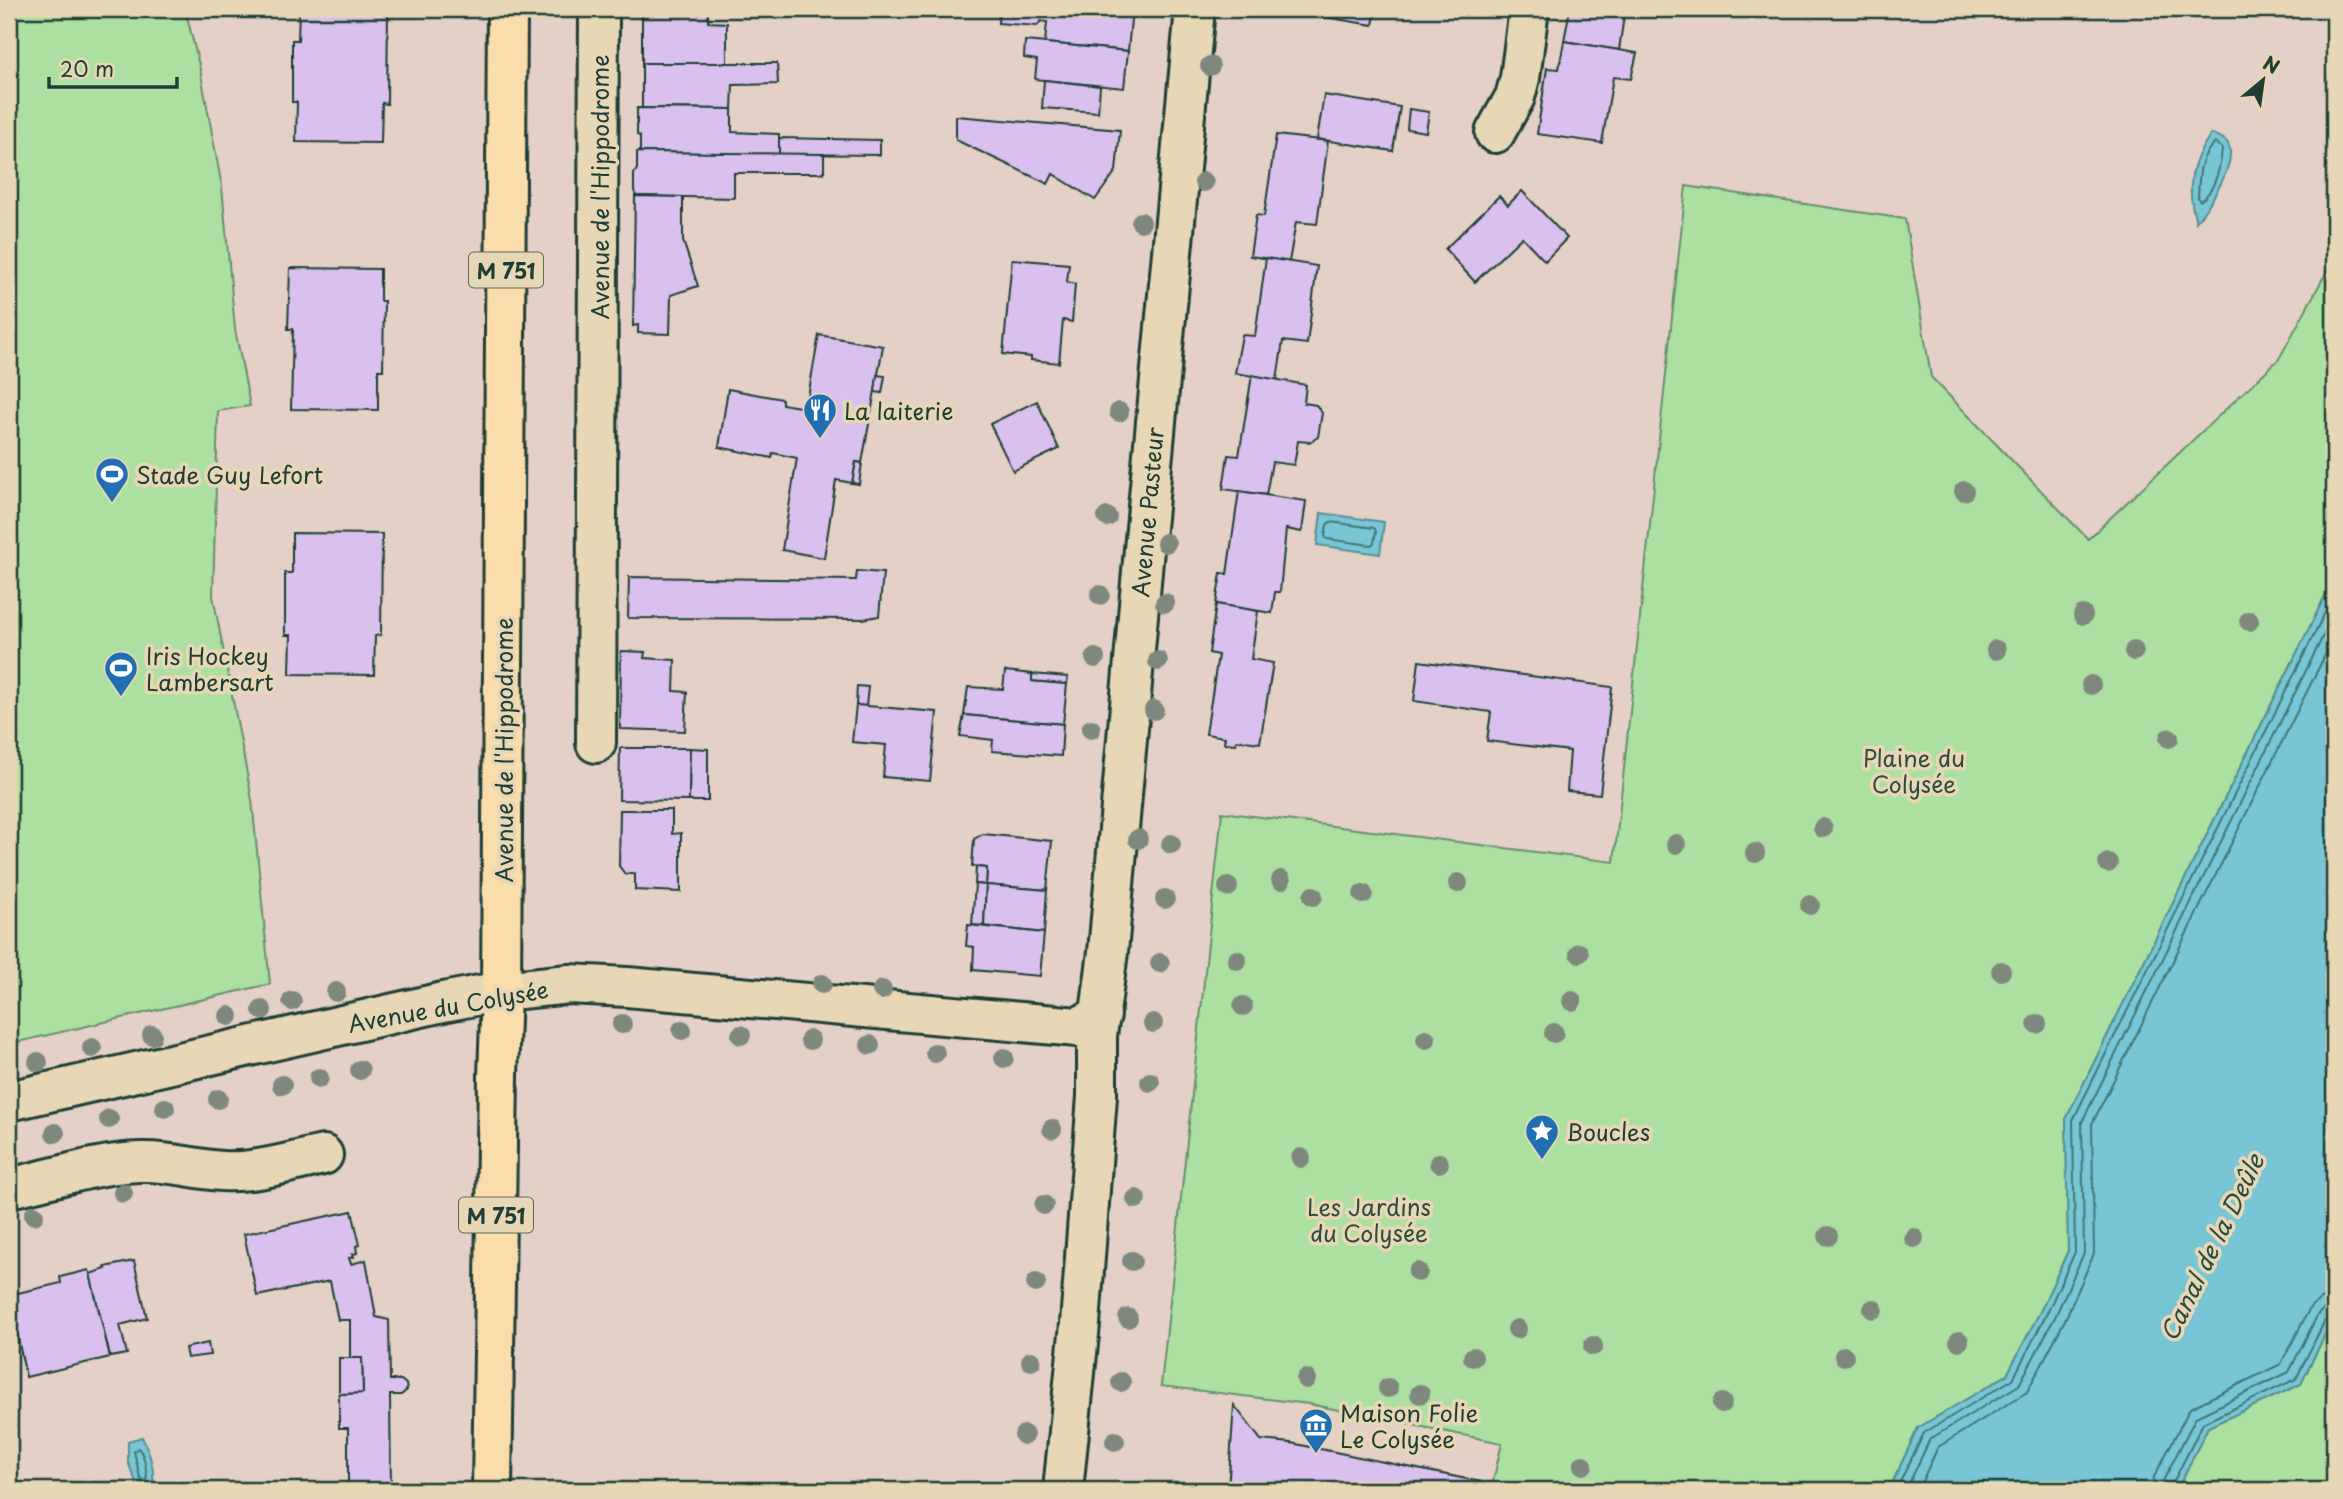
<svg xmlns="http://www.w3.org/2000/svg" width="2343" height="1499" font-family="'Playpen Sans',sans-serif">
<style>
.green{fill:#ace0a1;stroke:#668e6a;stroke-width:2}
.water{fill:#78c6d5;stroke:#548f95;stroke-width:2}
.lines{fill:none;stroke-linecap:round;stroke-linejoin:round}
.shore{stroke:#437474;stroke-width:2}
.building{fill:#dac0ef;stroke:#1f3d34;stroke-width:2}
.minor-casing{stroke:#1f3d34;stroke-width:44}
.major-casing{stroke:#1f3d34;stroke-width:44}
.minor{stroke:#e8d7b4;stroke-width:38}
.major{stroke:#faddab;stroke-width:38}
.tree{fill:#7f887c}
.labels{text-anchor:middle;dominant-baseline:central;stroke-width:7;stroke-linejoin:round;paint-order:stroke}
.shield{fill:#e8d7b4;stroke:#5b6b5a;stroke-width:2}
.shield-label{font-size:21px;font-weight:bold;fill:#1f3d34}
.street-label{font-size:23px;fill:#1f3d34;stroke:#e8d7b4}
.poi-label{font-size:23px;fill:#1f3d34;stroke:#e8d7b4;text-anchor:start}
.park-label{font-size:23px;fill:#2d4d3f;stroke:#e8d7b4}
.water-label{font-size:24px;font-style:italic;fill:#284b44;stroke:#e8d7b4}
</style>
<rect width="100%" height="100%" fill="#e4d0c6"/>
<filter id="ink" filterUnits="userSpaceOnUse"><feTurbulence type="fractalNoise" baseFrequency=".0143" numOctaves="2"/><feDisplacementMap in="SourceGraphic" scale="14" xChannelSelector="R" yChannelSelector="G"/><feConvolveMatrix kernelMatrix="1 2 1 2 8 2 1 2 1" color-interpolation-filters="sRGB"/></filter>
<g filter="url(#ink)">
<g class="green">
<polygon points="9,9 185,9 200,69 222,187 235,329 250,406 218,411 213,596 252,800 270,984 9,1044"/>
<polygon points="1686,186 1905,219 1931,377 2088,539 2279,359 2334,258 2334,578 2066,1119 2068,1251 2042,1308 2007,1375 1918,1428 1889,1490 1491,1490 1502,1443 1309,1404 1161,1386 1222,812 1614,862"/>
<polygon points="2334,1309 2334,1490 2177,1490 2208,1427 2301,1384 2332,1320"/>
</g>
<g class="water">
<path d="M2211,134C2218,137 2227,138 2229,146C2236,166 2208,207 2196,222C2186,188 2190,163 2211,134Z"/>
<polygon points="1321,513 1384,522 1380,554 1317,545"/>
<polygon points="2334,578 2332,1320 2301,1384 2208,1427 2177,1490 1889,1490 1918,1428 2007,1375 2042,1308 2068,1251 2066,1119"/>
<path d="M142,1437C150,1454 155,1469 153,1487L139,1490L128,1462V1441Z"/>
</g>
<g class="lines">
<g class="shore">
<path d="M2215,143L2222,148C2221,165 2215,192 2200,201L2198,198C2199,178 2198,157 2215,143Z"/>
<polygon points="1330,522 1374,528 1376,531 1374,543 1371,545 1327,539 1325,536 1327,525"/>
<path d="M138,1448C145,1455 146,1468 147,1478L144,1481L140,1478L134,1451Z"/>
<polyline points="1896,1490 1924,1433 2013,1379 2048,1311 2075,1252 2073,1120 2334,594"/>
<polyline points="1906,1490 1930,1439 2019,1385 2056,1315 2084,1253 2082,1122 2334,614"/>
<polyline points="1918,1490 1938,1447 2027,1392 2065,1320 2094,1254 2092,1124 2334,637"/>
<polyline points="2151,1490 2154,1477 2190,1408 2281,1364 2311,1306 2322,1298 2334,1296"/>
<polyline points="2162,1490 2163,1481 2196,1417 2289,1372 2318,1314 2325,1308 2334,1307"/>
<polyline points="2171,1490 2172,1485 2203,1423 2296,1379 2325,1320 2334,1315"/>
</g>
</g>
<g class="building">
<polygon points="299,9 388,9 387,104 382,103 381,143 296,142 297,102 292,102 292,40 298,40"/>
<polygon points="642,9 708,9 708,22 727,23 727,63 642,63"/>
<polygon points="999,9 1132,9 1128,51 1045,43 1047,22 1041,21 1037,26 998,23"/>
<polygon points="1313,9 1376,9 1373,25 1312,15"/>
<polygon points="1570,9 1625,9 1619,50 1564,41"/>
<polygon points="1025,41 1128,51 1124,88 1035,79 1037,60 1024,58"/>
<polygon points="1564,41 1637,53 1631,79 1613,77 1602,143 1537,134 1547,68 1559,69"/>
<polygon points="642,63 777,63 778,84 733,85 732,109 642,108"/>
<polygon points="1044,80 1100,86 1098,112 1042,108"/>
<polygon points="1324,95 1400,107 1393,151 1317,139"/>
<polygon points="637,108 732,109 732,132 779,134 779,154 640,152 640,136 637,135"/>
<polygon points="1409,109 1429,112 1426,132 1407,129"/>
<polygon points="956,116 1120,130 1116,171 1095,200 1053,174 1048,184 956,140"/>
<polygon points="1276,135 1328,141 1317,224 1296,222 1289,262 1250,256 1256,215 1264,216"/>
<polygon points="779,138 880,140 880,155 779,154"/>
<polygon points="637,152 824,154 824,173 734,173 734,198 636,196 634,190 634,174 637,169"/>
<polygon points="1522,191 1567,238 1545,261 1522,237 1475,282 1445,249 1499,196 1508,205"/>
<polygon points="635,196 683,197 683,241 698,286 671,295 670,334 638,333 638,325 633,326"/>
<polygon points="1266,258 1317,266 1307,344 1283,341 1277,380 1235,373 1242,335 1255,336"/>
<polygon points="1012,259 1069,264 1067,282 1075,284 1072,322 1063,320 1059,363 1031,360 1031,357 1003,354"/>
<polygon points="290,268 380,269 380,301 384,301 383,370 378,370 378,410 291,409 293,329 288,329"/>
<polygon points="819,335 883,346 862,463 856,462 852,483 836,480 824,558 782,550 797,458 773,453 772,458 719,447 728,389 782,399 782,404 806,408"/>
<polygon points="877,375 885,376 882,393 875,392"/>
<polygon points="1252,375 1306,385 1304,403 1316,405 1322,413 1318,437 1310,442 1298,441 1294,465 1272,462 1266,495 1223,489 1228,455 1239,456"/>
<polygon points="1037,401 1059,449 1013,471 990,424"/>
<polygon points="856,462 862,463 859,484 852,483"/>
<polygon points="1239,491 1306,501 1302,532 1286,529 1280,592 1275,592 1272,613 1216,604 1221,573 1227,574"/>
<polygon points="292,533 382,534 381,635 375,636 374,675 290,674 291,635 285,635 285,573 292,573"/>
<polygon points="857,571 883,573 879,616 863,619 628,618 629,577 856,580"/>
<polygon points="1216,604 1258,611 1251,659 1273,663 1260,743 1237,740 1236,744 1224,743 1225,737 1206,734 1218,655 1209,653"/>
<polygon points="621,651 645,652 644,658 675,660 674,691 687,692 685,731 620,729"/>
<polygon points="1419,661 1612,687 1600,794 1567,791 1570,751 1487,741 1491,712 1414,701"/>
<polygon points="1005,671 1032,674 1032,681 1067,684 1063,724 964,715 968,687 1003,689"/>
<polygon points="1032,674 1068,677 1067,684 1032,681"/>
<polygon points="857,686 868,687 866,706 856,705"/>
<polygon points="856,705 937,712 930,781 883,777 886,745 852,742"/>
<polygon points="964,715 1063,724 1061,756 992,751 993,740 960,736"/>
<polygon points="620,748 690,748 689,801 619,800"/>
<polygon points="690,748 708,749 708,801 689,801"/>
<polygon points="620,810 672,810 672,834 681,833 681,892 635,890 635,874 625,874 619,866"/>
<polygon points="983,834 1052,841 1047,890 986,885 987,868 972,866 974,839"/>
<polygon points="976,867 987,868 986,885 975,884"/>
<polygon points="975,884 986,885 984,926 972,925"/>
<polygon points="986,885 1047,890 1044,933 984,926"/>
<polygon points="968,925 1044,933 1040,976 973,970 974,947 966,946"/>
<polygon points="352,1211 360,1245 356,1246 357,1253 353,1254 354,1257 349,1258 351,1264 366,1260 376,1317 389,1320 390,1380 401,1380 406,1384 407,1390 401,1395 390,1395 391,1490 348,1490 348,1428 339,1428 339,1394 363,1393 362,1358 350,1359 350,1320 338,1320 330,1281 257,1296 244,1234"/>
<polygon points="134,1261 147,1318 120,1325 127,1354 110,1357 90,1274 106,1269 105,1267"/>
<polygon points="89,1270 110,1357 26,1377 9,1295 61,1283 60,1277"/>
<polygon points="208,1343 210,1355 187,1358 185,1348"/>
<polygon points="339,1358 362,1358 363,1393 339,1394"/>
<polygon points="1234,1405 1261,1440 1291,1443 1481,1482 1474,1490 1228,1490"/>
</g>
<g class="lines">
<g class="minor-casing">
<g id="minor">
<polyline points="1495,133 1515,97 1520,78 1529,9"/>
<polyline points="596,743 599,9"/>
<polyline points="9,1101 443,1002 501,991 569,984 627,987 1078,1027 1101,1015"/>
<path d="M9,1188C52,1179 97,1163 141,1162C169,1161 195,1169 222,1171C256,1173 290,1162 323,1155"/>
<polyline points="1063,1490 1080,1324 1097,1096 1097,1036 1108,952 1143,560 1195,9"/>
</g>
</g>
<g class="major-casing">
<polyline id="major" points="492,1490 498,1076 501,991 507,9"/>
</g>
<use href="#minor" class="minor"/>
<use href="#major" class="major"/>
</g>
<g class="tree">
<circle cx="1210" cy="66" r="10"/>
<circle cx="1204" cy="182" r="10"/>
<circle cx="1141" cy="222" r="10"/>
<circle cx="1119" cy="412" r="10"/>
<circle cx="1964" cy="491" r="10"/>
<circle cx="1107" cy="517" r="10"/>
<circle cx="1166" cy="543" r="10"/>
<circle cx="1100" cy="595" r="10"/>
<circle cx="1165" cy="603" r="10"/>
<circle cx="2083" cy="615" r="10"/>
<circle cx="2249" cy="621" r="10"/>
<circle cx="1996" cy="650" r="10"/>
<circle cx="2134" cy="651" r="10"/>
<circle cx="1095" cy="658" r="10"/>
<circle cx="1158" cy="661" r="10"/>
<circle cx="2091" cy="685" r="10"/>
<circle cx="1154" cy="710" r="10"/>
<circle cx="1091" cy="729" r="10"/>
<circle cx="2169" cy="738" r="10"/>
<circle cx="1823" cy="828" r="10"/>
<circle cx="1138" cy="839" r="10"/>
<circle cx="1171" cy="844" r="10"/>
<circle cx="1676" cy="844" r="10"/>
<circle cx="1755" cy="853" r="10"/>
<circle cx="2108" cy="863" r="10"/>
<circle cx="1281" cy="880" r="10"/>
<circle cx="1458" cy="883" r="10"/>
<circle cx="1228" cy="887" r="10"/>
<circle cx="1363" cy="894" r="10"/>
<circle cx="1313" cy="896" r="10"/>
<circle cx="1165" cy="899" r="10"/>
<circle cx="1810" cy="905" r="10"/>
<circle cx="1579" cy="953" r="10"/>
<circle cx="1237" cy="960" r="10"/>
<circle cx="1160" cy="963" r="10"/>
<circle cx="2001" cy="971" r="10"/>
<circle cx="822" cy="984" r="10"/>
<circle cx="882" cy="990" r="10"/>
<circle cx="336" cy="992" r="10"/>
<circle cx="292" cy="1001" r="10"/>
<circle cx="1572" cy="1001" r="10"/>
<circle cx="1243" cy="1006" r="10"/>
<circle cx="262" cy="1010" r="10"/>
<circle cx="229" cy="1016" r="10"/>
<circle cx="1153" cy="1023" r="10"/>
<circle cx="622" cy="1024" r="10"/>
<circle cx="2037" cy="1024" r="10"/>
<circle cx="682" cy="1030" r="10"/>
<circle cx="1554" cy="1033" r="10"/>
<circle cx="152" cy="1035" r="10"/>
<circle cx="741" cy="1035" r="10"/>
<circle cx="1426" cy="1039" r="10"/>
<circle cx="810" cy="1040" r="10"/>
<circle cx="870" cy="1045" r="10"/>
<circle cx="92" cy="1048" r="10"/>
<circle cx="935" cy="1053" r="10"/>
<circle cx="1004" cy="1058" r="10"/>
<circle cx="38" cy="1062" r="10"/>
<circle cx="360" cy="1070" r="10"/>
<circle cx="319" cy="1078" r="10"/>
<circle cx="1150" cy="1082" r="10"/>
<circle cx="282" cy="1085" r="10"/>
<circle cx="218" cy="1099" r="10"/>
<circle cx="165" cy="1108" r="10"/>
<circle cx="109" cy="1119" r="10"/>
<circle cx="1052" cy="1129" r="10"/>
<circle cx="55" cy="1133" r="10"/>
<circle cx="1301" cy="1158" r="10"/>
<circle cx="1439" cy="1163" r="10"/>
<circle cx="123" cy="1193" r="10"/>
<circle cx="1136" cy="1199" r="10"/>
<circle cx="1044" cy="1205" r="10"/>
<circle cx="34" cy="1215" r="10"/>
<circle cx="1828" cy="1236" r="10"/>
<circle cx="1914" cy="1238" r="10"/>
<circle cx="1132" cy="1261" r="10"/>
<circle cx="1418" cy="1272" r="10"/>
<circle cx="1036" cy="1283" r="10"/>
<circle cx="1873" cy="1309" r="10"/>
<circle cx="1128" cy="1318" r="10"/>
<circle cx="1517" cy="1329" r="10"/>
<circle cx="1959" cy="1341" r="10"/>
<circle cx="1593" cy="1346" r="10"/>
<circle cx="1844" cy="1356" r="10"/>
<circle cx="1473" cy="1357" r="10"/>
<circle cx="1031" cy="1361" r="10"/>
<circle cx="1306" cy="1379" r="10"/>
<circle cx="1121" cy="1382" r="10"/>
<circle cx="1388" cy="1388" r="10"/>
<circle cx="1420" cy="1394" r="10"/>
<circle cx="1722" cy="1403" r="10"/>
<circle cx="1024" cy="1435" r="10"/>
<circle cx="1115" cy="1441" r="10"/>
<circle cx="1583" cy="1465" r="10"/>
</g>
</g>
<defs>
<g id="restaurant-pin" transform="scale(1.75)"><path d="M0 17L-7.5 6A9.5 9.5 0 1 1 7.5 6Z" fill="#1f6fb2" stroke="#e8d7b4"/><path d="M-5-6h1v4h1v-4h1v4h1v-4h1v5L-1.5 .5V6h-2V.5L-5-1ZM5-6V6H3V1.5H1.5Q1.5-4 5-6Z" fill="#fff"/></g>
<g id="stadium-pin" transform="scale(1.75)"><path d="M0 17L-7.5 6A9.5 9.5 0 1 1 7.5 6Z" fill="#1f6fb2" stroke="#e8d7b4"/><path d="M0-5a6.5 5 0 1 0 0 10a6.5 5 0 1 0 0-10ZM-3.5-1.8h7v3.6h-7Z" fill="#fff"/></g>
<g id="sight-pin" transform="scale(1.75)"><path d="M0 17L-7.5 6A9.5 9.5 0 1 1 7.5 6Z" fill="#1f6fb2" stroke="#e8d7b4"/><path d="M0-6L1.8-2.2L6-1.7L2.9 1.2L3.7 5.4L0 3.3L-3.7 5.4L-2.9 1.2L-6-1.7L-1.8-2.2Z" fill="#fff"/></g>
<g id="museum-pin" transform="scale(1.75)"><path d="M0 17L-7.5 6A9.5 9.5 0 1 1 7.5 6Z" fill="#1f6fb2" stroke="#e8d7b4"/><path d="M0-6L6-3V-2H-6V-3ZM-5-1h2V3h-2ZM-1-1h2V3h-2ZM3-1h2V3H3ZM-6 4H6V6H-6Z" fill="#fff"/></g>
</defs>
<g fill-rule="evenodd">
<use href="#restaurant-pin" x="820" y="410"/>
<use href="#stadium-pin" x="112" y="474"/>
<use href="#stadium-pin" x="121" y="668"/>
<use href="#sight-pin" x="1542" y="1131"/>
<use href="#museum-pin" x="1316" y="1425"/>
</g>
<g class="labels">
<g class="shield">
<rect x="469" y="252.5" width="74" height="35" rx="5"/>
<rect x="459" y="1197.5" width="74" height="35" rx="5"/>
</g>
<g class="shield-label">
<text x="506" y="270">M 751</text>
<text x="496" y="1215">M 751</text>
</g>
<g class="street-label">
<text transform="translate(599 187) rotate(-90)">Avenue de l'Hippodrome</text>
<text transform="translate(1147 512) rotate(-85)">Avenue Pasteur</text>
<text transform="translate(503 750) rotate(-90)">Avenue de l'Hippodrome</text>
<text transform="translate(448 1006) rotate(-10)">Avenue du Colysée</text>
</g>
<g class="poi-label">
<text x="844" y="410">La laiterie</text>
<text x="136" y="474">Stade Guy Lefort</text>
<text x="146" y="655">Iris Hockey<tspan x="146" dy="26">Lambersart</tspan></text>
<text x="1566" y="1131">Boucles</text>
<text x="1340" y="1412">Maison Folie<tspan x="1340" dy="26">Le Colysée</tspan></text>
</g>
<g class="park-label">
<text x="1914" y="757">Plaine du<tspan x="1914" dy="26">Colysée</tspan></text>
<text x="1369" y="1206">Les Jardins<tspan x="1369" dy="26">du Colysée</tspan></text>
</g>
<g class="water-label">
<text transform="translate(2211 1247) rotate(-64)">Canal de la Deûle</text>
</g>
</g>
<rect width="2343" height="1499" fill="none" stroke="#e8d7b4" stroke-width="35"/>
<rect x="18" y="18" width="2308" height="1464" fill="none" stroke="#1f3d34" stroke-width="2.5" filter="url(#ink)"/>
<g transform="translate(2263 80) rotate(29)" stroke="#e8d7b4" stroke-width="5" paint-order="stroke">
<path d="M0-5L12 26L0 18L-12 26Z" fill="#1f3d34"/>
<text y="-10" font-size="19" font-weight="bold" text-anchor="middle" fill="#1f3d34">N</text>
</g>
<path d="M49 77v10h128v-10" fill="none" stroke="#1f3d34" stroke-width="3.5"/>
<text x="60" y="77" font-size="21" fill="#1f3d34" stroke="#e8d7b4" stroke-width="5" paint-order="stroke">20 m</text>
</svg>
